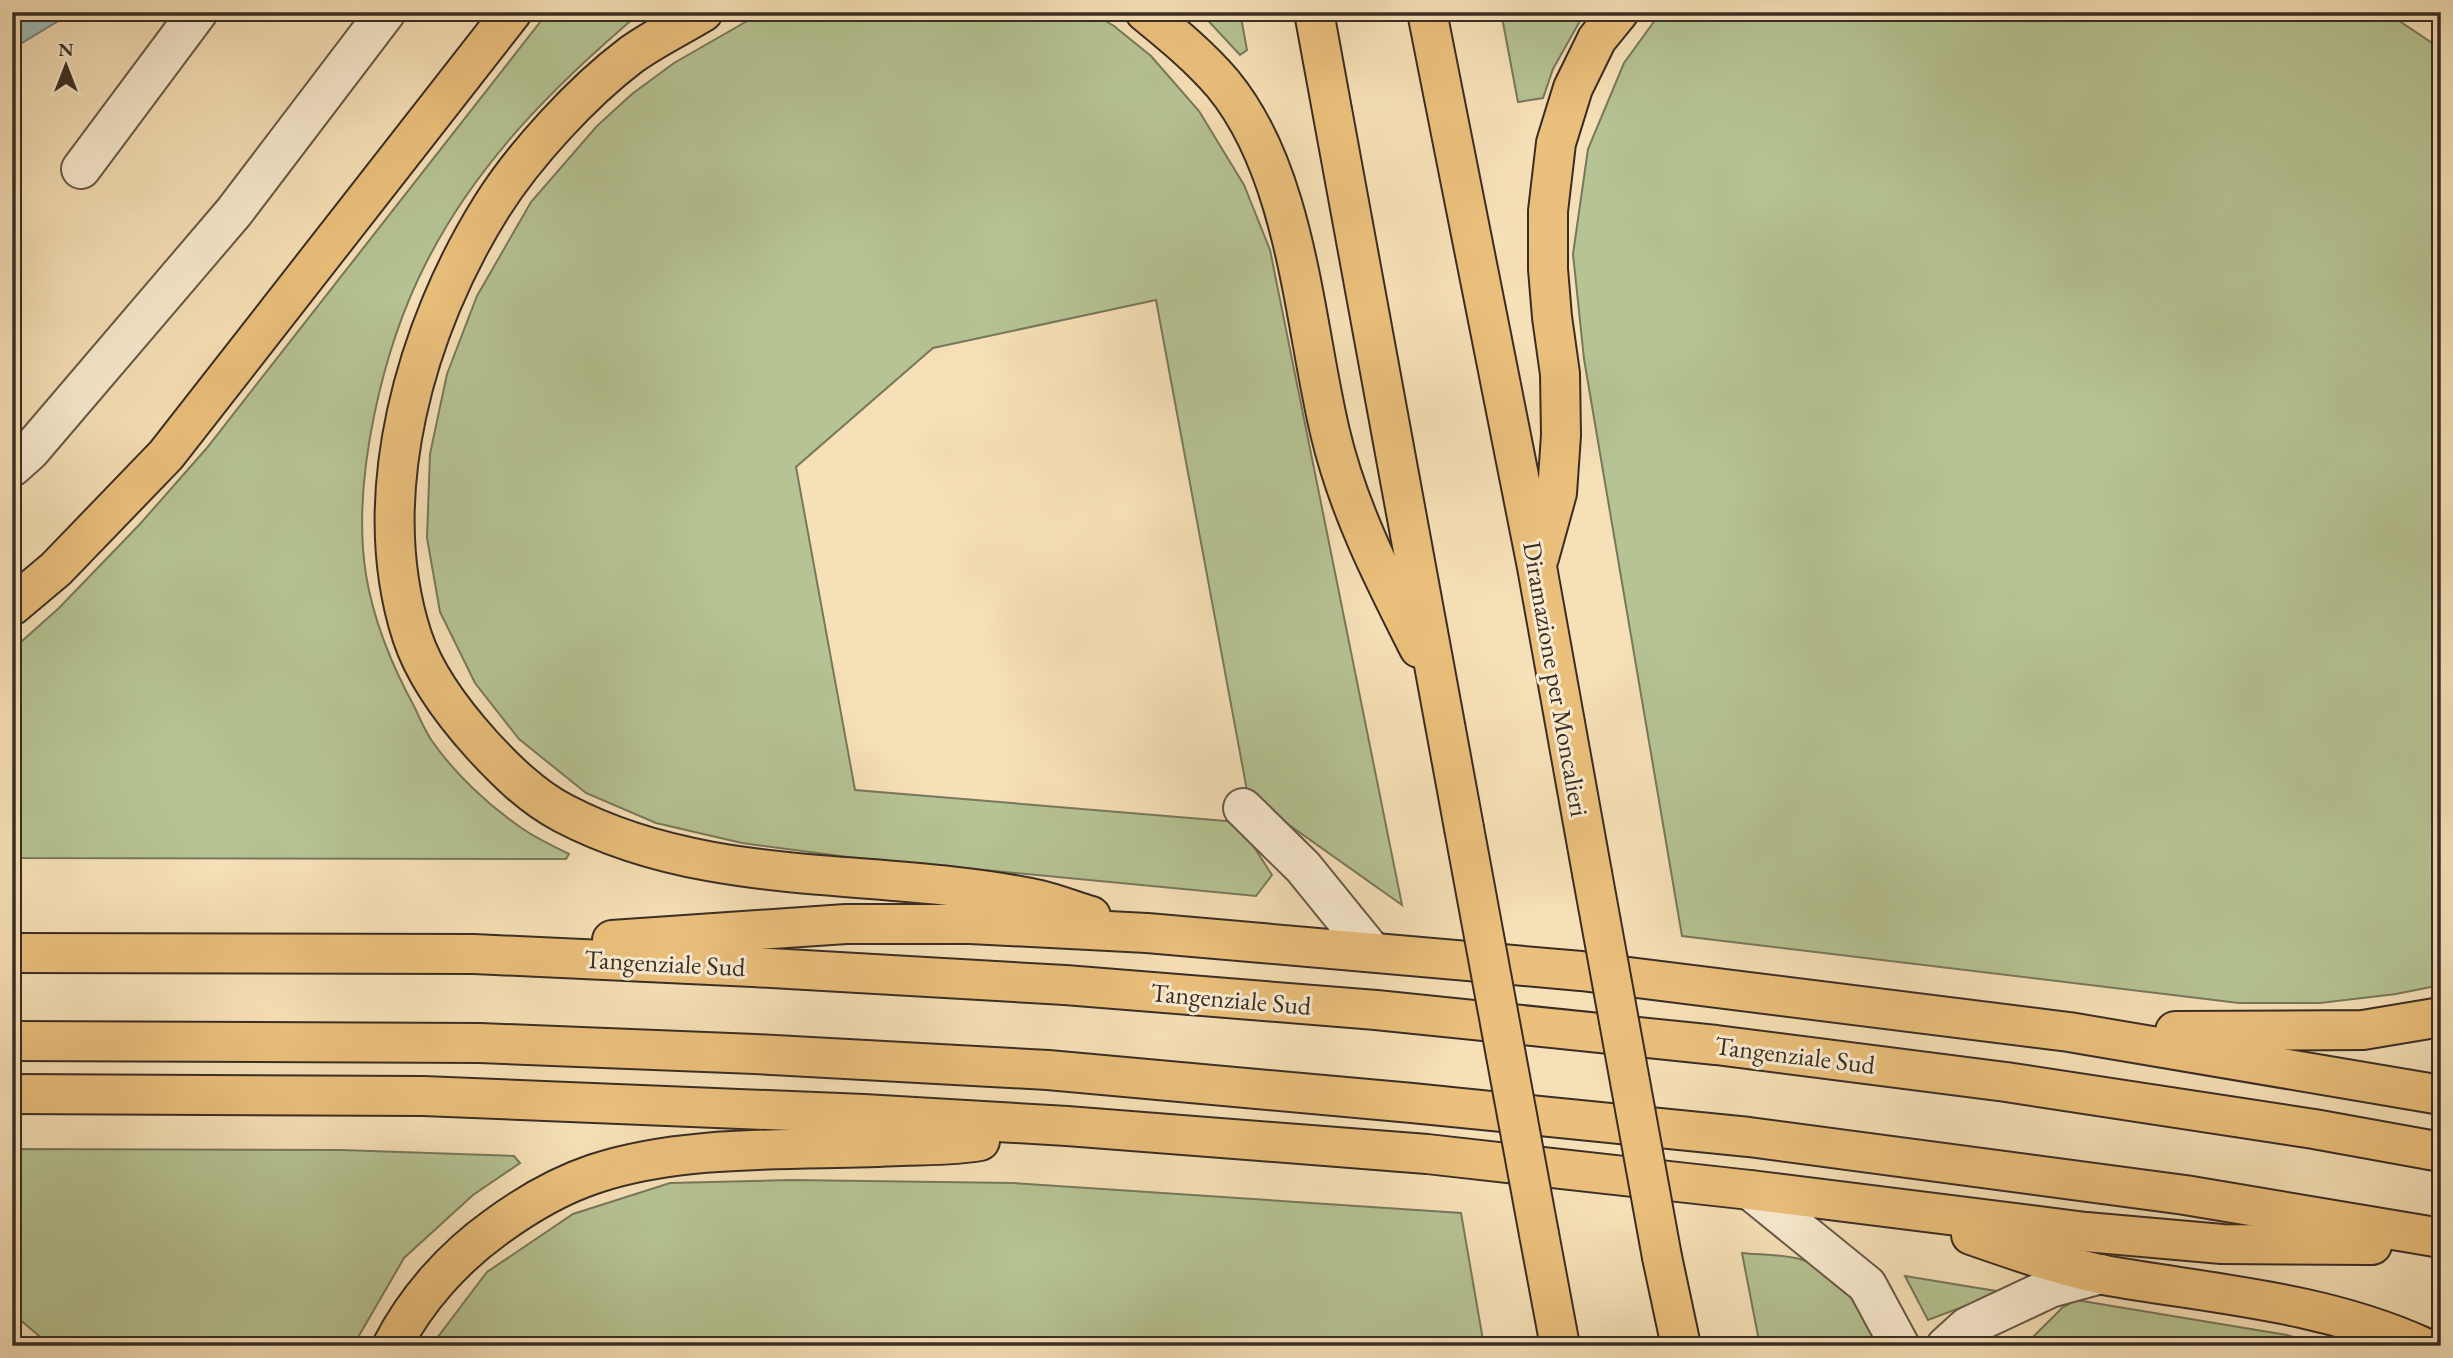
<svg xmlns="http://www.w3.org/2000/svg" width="2453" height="1358" font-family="'EB Garamond',serif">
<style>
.green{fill:#b6c393;stroke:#78785c;stroke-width:2}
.water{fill:#9ebbb5;stroke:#76827b;stroke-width:2}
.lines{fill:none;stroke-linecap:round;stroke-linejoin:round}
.minor-casing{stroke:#695a49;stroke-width:42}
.highway-casing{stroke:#3a2d24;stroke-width:42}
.minor{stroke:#f9ebd0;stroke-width:38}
.highway{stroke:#ebc07c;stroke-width:38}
.highway-bridge-casing{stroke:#3a2d24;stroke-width:42;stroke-linecap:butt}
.highway-bridge{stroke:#ebc07c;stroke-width:38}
.labels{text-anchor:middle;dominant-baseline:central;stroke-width:6;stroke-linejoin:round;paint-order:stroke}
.street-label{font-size:26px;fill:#3a2d24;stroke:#f9ebd0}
</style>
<rect width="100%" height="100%" fill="#f6e0b7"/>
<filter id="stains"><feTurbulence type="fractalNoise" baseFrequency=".00286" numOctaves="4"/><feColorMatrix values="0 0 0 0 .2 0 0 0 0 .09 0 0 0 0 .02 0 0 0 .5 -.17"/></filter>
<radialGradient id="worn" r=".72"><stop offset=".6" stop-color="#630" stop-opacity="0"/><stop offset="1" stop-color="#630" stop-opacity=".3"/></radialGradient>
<g class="green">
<path d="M548,12H641C556,84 477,162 426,263C383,347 351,480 366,575C374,623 392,666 415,708C420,719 425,731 432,741C455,774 489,806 523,829C537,839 554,846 569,854L566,859L12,858V650L59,608L140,524L206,449Z"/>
<polygon points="763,12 1090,12 1114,26 1151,56 1199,111 1244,185 1270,250 1402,905 1248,796 1156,300 933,348 796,467 855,790 1238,822 1272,875 1256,896 848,857 742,843 656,823 586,793 519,739 475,683 440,612 427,538 430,454 447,374 477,296 531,202 597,126 632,94 674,63"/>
<polygon points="1200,12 1240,12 1247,50 1240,55"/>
<polygon points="1501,12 1585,12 1553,69 1543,98 1518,102"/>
<polygon points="1661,12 2386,12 2441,49 2441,985 2396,994 2320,1003 2239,1003 1682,936 1584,359 1573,254 1588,149 1624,63"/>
<polygon points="12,1149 341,1150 514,1156 520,1163 473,1195 404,1258 353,1346 51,1346 12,1313"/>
<polygon points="791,1180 1013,1183 1461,1213 1484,1346 431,1346 487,1272 573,1214 670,1183"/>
<path d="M1742,1253C1761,1255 1784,1254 1803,1260C1842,1272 1865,1314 1886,1346H1760Z"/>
<polygon points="1905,1276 2002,1292 1928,1320"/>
<polygon points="2076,1300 2287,1335 2322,1346 2024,1346 2062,1308"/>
</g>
<polygon class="water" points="12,12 73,12 12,49"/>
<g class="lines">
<g class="minor-casing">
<g id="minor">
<polyline points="81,169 198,12"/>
<polyline points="12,467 30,451 234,212 386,12"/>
<polyline points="1243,808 1303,867 1372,952"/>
<polyline points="1750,1190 1867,1285 1900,1346"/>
<polyline points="1946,1346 1967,1327 2050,1288 2101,1274"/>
</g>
</g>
<g class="highway-casing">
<g id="highway">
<path d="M703,12C680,26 653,39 631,55C582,92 525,154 492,206C416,327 367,496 412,636C425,676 454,714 482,745C505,770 532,797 563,813C711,891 881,866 1040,900C1057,904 1074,911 1091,916"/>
<path d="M1145,12C1172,34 1200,57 1223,84C1297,174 1304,322 1330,432C1348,509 1384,579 1419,648"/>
<polyline points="1314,12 1464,828"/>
<polyline points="1427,12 1537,567 1592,873"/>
<polyline points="1539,558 1557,493 1561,435 1560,374 1552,317 1548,269 1548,211 1556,143 1573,88 1597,39 1619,12"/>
<polyline points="12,606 56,569 166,455 512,12"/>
<polyline points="612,940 846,924 970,924 1147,933 1581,971 2069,1032 2441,1095"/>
<polyline points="12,953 474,954 753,967 1065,985 1376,1010 1716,1045 2006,1082 2314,1129 2441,1152"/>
<polyline points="2175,1031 2363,1030 2441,1017"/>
<polyline points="12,1041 480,1043 755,1054 1048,1070 1412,1103 1749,1137 2185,1195 2441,1238"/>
<polyline points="12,1094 423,1096 864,1114 1067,1126 1427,1154 1750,1190 2086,1232 2222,1244 2372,1245"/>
<polyline points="1539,1234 1560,1346"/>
<path d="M1971,1235C2014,1250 2060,1266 2104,1275C2211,1294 2321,1301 2421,1346"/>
<polyline points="1662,1257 1681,1346"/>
<path d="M392,1346C416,1299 454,1257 496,1227C526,1205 558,1186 594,1174C686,1143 803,1151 900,1146C926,1145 954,1146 980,1141"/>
</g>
</g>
<use href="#minor" class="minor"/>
<use href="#highway" class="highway"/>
<g class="highway-bridge-casing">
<g id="highway-bridge">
<polyline points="1464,828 1539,1234"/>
<polyline points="1592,873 1662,1257"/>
</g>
</g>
<use href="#highway-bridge" class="highway-bridge"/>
</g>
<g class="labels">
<g class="street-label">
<text transform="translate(1556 679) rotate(80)">Diramazione per Moncalieri</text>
<text transform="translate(665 963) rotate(3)">Tangenziale Sud</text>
<text transform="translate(1231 999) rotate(5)">Tangenziale Sud</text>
<text transform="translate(1795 1055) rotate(7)">Tangenziale Sud</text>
</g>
</g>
<rect width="2453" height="1358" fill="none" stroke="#f6e0b7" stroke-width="42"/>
<rect x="14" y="14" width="2425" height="1330" fill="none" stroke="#3a2d24" stroke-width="3.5"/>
<rect x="21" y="21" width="2411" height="1316" fill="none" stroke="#3a2d24" stroke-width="2"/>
<g transform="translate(66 66)" stroke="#f9ebd0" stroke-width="5" paint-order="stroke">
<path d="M0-5L12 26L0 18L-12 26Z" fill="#3a2d24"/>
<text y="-10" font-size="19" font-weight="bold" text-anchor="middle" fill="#3a2d24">N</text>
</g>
<rect width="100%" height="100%" filter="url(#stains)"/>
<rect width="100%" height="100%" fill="url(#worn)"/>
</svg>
